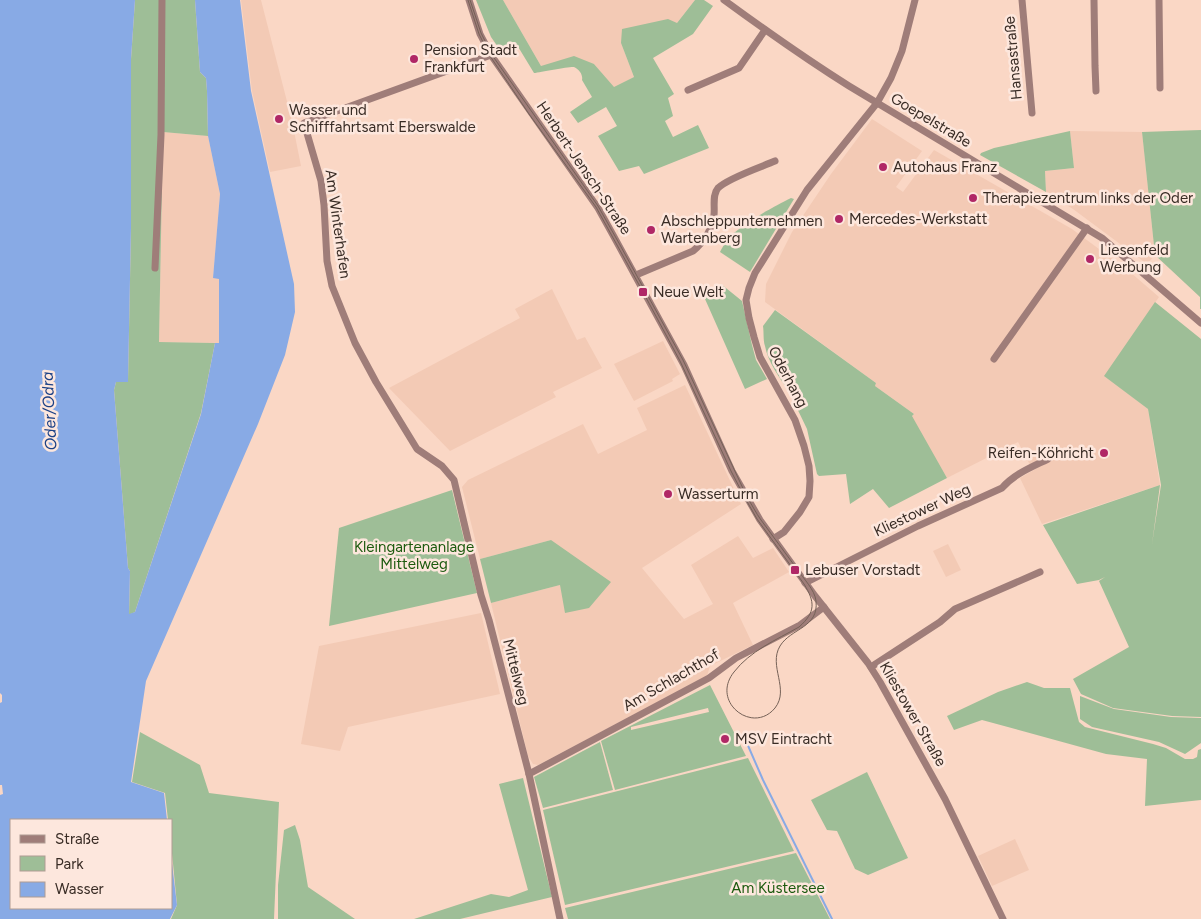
<svg xmlns="http://www.w3.org/2000/svg" width="1201" height="919" font-family="Figtree,sans-serif">
<style>
.built{fill:#f3cab5}
.green{fill:#9ebe97;fill-rule:evenodd}
.water{fill:#88aae5}
.lines{fill:none;stroke-linecap:round;stroke-linejoin:round}
.stream{stroke:#88aae5;stroke-width:2}
.minor{stroke:#9f7d79;stroke-width:7}
.tram{stroke:#756157;stroke-width:1}
.poi-dot{fill:#b02766;stroke:#fde7dd;stroke-width:2}
.labels{text-anchor:middle;dominant-baseline:central;stroke-width:5;stroke-linejoin:round;paint-order:stroke}
.poi-label{font-size:15px;fill:#392c25;stroke:#fde7dd;text-anchor:start}
.street-label{font-size:15px;fill:#392c25;stroke:#fde7dd}
.park-label{font-size:15px;fill:#1c5a0e;stroke:#fde7dd}
.water-label{font-size:16px;font-style:italic;fill:#1c4186;stroke:#fde7dd}
</style>
<rect width="100%" height="100%" fill="#fad7c5"/>
<g class="built">
<polygon points="241,0 261,0 292,121 301,166 270,172 252,91"/>
<polygon points="503,0 695,0 677,23 621,43 634,77 614,88 594,64 541,66"/>
<polygon points="872,119 922,151 896,187 903,192 934,150 1072,229 1130,272 1159,297 1105,376 1148,409 1160,485 1042,524 1020,478 1056,457 1054,452 1030,465 1018,442 947,478 911,417 914,414 875,386 876,383 765,302 766,284 792,232 831,174"/>
<polygon points="1070,131 1142,132 1155,255 1147,264 1073,209 1046,192 1045,171 1074,168"/>
<polygon points="163,132 208,136 220,194 213,278 219,278 219,343 159,342"/>
<polygon points="552,289 577,340 585,337 602,368 553,392 556,397 450,451 389,388 520,318 515,309"/>
<polygon points="663,341 680,374 672,379 673,381 634,401 614,364"/>
<polygon points="685,385 741,504 642,568 684,619 713,604 691,565 738,536 753,558 773,548 789,572 733,603 753,645 710,666 707,676 538,765 533,764 528,756 491,603 560,585 566,613 551,540 480,559 462,487 468,480 583,424 598,454 647,430 637,408"/>
<polygon points="948,544 961,570 946,577 933,551"/>
<polygon points="481,613 500,694 348,727 340,751 301,744 319,646"/>
<polygon points="1015,839 1029,870 992,886 978,856"/>
</g>
<g class="green">
<polygon points="135,0 195,0 200,72 206,78 207,91 208,136 163,132 159,342 215,343 201,413 135,612 129,615 130,571 128,568 114,390 116,382 128,381 131,228 131,59"/>
<path d="M476,0H503L541,66L574,56L594,64L614,87L634,77L621,43L622,29L668,19L677,23L695,0H704L713,6L693,34L653,58L674,94L668,98L673,116L665,121L673,137L698,125L709,148L644,174L639,166L619,171L598,136L617,126L606,107L578,123L570,112L592,97L582,80C583,75 580,70 574,67C571,66 541,72 534,73L517,45L509,47H498L491,37Z"/>
<polygon points="1201,130 1201,309 1200,309 1200,297 1155,255 1142,132"/>
<polygon points="1070,131 1074,168 1045,171 1046,192 980,155 981,153 994,148"/>
<path d="M791,198L794,199L750,272L720,252C722,248 725,243 728,239C741,224 773,207 791,198Z"/>
<polygon points="721,284 742,301 752,345 756,360 767,379 745,389 705,299 710,293"/>
<polygon points="1155,302 1201,339 1201,717 1172,716 1113,708 1081,694 1073,679 1129,647 1099,581 1105,577 1099,580 1077,584 1043,525 1160,485 1152,544 1161,485 1148,409 1104,376"/>
<path d="M775,310L876,383L875,386L914,414L912,416L947,478L889,508L873,489L850,504L846,474L819,476L817,474L807,429L794,402L800,398L790,389L788,390C779,377 768,362 765,346C763,340 764,333 763,326Z"/>
<polygon points="452,490 477,593 329,626 339,528"/>
<polygon points="551,540 611,582 589,608 565,613 560,585 491,603 480,559"/>
<polygon points="1027,682 1044,688 1070,688 1079,722 1085,727 1153,744 1166,748 1185,759 1193,759 1197,757 1198,750 1201,749 1201,800 1145,806 1147,759 1106,754 982,720 954,730 947,716 998,692"/>
<path d="M710,685L746,756L615,790L601,741ZM708,708L709,712L631,730V727Z"/>
<polygon points="1080,696 1114,709 1171,717 1201,718 1201,743 1185,754 1159,742 1092,727 1080,719"/>
<polygon points="140,732 200,765 209,793 279,802 274,919 171,919 177,905 171,843 171,820 168,820 165,793 132,782"/>
<polygon points="600,742 613,790 543,808 534,777"/>
<polygon points="748,758 794,851 565,905 543,810"/>
<polygon points="867,772 908,858 868,875 855,869 837,831 827,830 811,800"/>
<polygon points="523,778 552,897 460,919 414,919 491,894 509,897 528,890 499,784"/>
<polygon points="295,825 300,840 308,887 355,919 278,919 278,885 284,830"/>
<polygon points="796,853 830,919 568,919 565,908"/>
</g>
<polygon class="water" points="0,0 135,0 131,59 131,228 128,382 116,382 114,390 128,568 130,571 129,614 135,612 201,414 215,343 219,343 219,279 213,278 220,194 208,136 207,91 206,78 200,72 195,0 240,0 251,91 294,284 295,312 285,355 258,424 146,681 131,782 164,793 167,820 11,820 11,908 171,908 171,855 177,905 170,919 0,919 0,795 3,794 2,785 0,785 0,703 2,702 2,695 0,693"/>
<g class="lines">
<polyline class="stream" points="746,741 763,780 832,919"/>
<g class="minor">
<polyline points="469,0 480,34 491,55 598,208 613,235 684,365 732,471 760,520 815,596 868,663 880,682 945,799 1003,919"/>
<path d="M724,0C765,30 806,59 849,86L1102,238L1201,323"/>
<polyline points="1022,0 1032,113"/>
<polyline points="1094,0 1095,66 1096,91"/>
<polyline points="1159,0 1160,88"/>
<polyline points="491,55 304,123 321,181 324,205 327,261 332,286 355,343 376,382 417,449 442,466 454,480 481,595 489,620 529,774 560,919"/>
<polyline points="688,90 739,68 765,30"/>
<polyline points="155,268 161,135 162,0"/>
<path d="M636,275L693,251C705,241 712,230 714,215C715,206 712,195 718,188C728,178 761,167 775,161"/>
<polyline points="994,359 1087,228"/>
<polyline points="773,539 784,532 800,512 809,497 810,481 809,466 804,446 795,420 760,357 754,337 749,318 746,300 749,288 755,273 807,190 877,103 891,78 902,51 915,0"/>
<path d="M805,583L918,526L1002,488C1014,474 1032,467 1048,459"/>
<polyline points="871,667 940,622 955,609 1040,572"/>
<polyline points="529,774 709,678 736,658 800,625 824,607"/>
</g>
<path class="tram" d="M468,0L479,34L490,56L529,114L596,207L643,292L680,361L731,471L745,498L757,519L804,584C815,602 816,612 799,627C776,640 750,651 734,672C710,702 753,735 775,708C790,689 768,666 780,646C791,628 819,628 816,601C815,590 803,578 797,569C785,553 773,536 761,520C756,513 752,505 747,497L683,360L620,245L598,206L492,55L481,33L470,0"/>
</g>
<g class="poi-dot">
<circle cx="414" cy="59" r="5"/>
<circle cx="279" cy="119" r="5"/>
<circle cx="883" cy="167" r="5"/>
<circle cx="973" cy="198" r="5"/>
<circle cx="839" cy="219" r="5"/>
<circle cx="651" cy="230" r="5"/>
<circle cx="1090" cy="259" r="5"/>
<rect x="638" y="287" width="10" height="10" rx="2.5"/>
<circle cx="1104" cy="453" r="5"/>
<circle cx="668" cy="494" r="5"/>
<rect x="790" y="565" width="10" height="10" rx="2.5"/>
<circle cx="725" cy="739" r="5"/>
</g>
<g class="labels">
<g class="poi-label">
<text x="424" y="50">Pension Stadt<tspan x="424" dy="17">Frankfurt</tspan></text>
<text x="289" y="110">Wasser und<tspan x="289" dy="17">Schifffahrtsamt Eberswalde</tspan></text>
<text x="893" y="167">Autohaus Franz</text>
<text x="983" y="198">Therapiezentrum links der Oder</text>
<text x="849" y="219">Mercedes-Werkstatt</text>
<text x="661" y="221">Abschleppunternehmen<tspan x="661" dy="17">Wartenberg</tspan></text>
<text x="1100" y="250">Liesenfeld<tspan x="1100" dy="17">Werbung</tspan></text>
<text x="653" y="292">Neue Welt</text>
<text x="1094" y="453" text-anchor="end">Reifen-Köhricht</text>
<text x="678" y="494">Wasserturm</text>
<text x="805" y="570">Lebuser Vorstadt</text>
<text x="735" y="739">MSV Eintracht</text>
</g>
<g class="street-label">
<text transform="translate(1013 58) rotate(-95)">Hansastraße</text>
<text transform="translate(931 120) rotate(31)">Goepelstraße</text>
<text transform="translate(584 168) rotate(56)">Herbert-Jensch-Straße</text>
<text transform="translate(338 224) rotate(82)">Am Winterhafen</text>
<text transform="translate(788 377) rotate(62)">Oderhang</text>
<text transform="translate(922 510) rotate(-25)">Kliestower Weg</text>
<text transform="translate(516 672) rotate(76)">Mittelweg</text>
<text transform="translate(671 680) rotate(-30)">Am Schlachthof</text>
<text transform="translate(913 714) rotate(60)">Kliestower Straße</text>
</g>
<g class="park-label">
<text x="414" y="547">Kleingartenanlage<tspan x="414" dy="17">Mittelweg</tspan></text>
<text x="778" y="888">Am Küstersee</text>
</g>
<g class="water-label">
<text transform="translate(49 411) rotate(-93)">Oder/Odra</text>
</g>
</g>
<rect x="10" y="819" width="162" height="90" fill="#fde7dd" stroke="#af9c93"/>
<rect x="20" y="835" width="25" height="8" fill="#9f7d79" stroke="#af9c93"/>
<text x="55" y="844" font-size="15" fill="#392c25">Straße</text>
<rect x="20" y="856" width="25" height="15" fill="#9ebe97" stroke="#af9c93"/>
<text x="55" y="869" font-size="15" fill="#392c25">Park</text>
<rect x="20" y="882" width="25" height="15" fill="#88aae5" stroke="#af9c93"/>
<text x="55" y="894" font-size="15" fill="#392c25">Wasser</text>
</svg>
